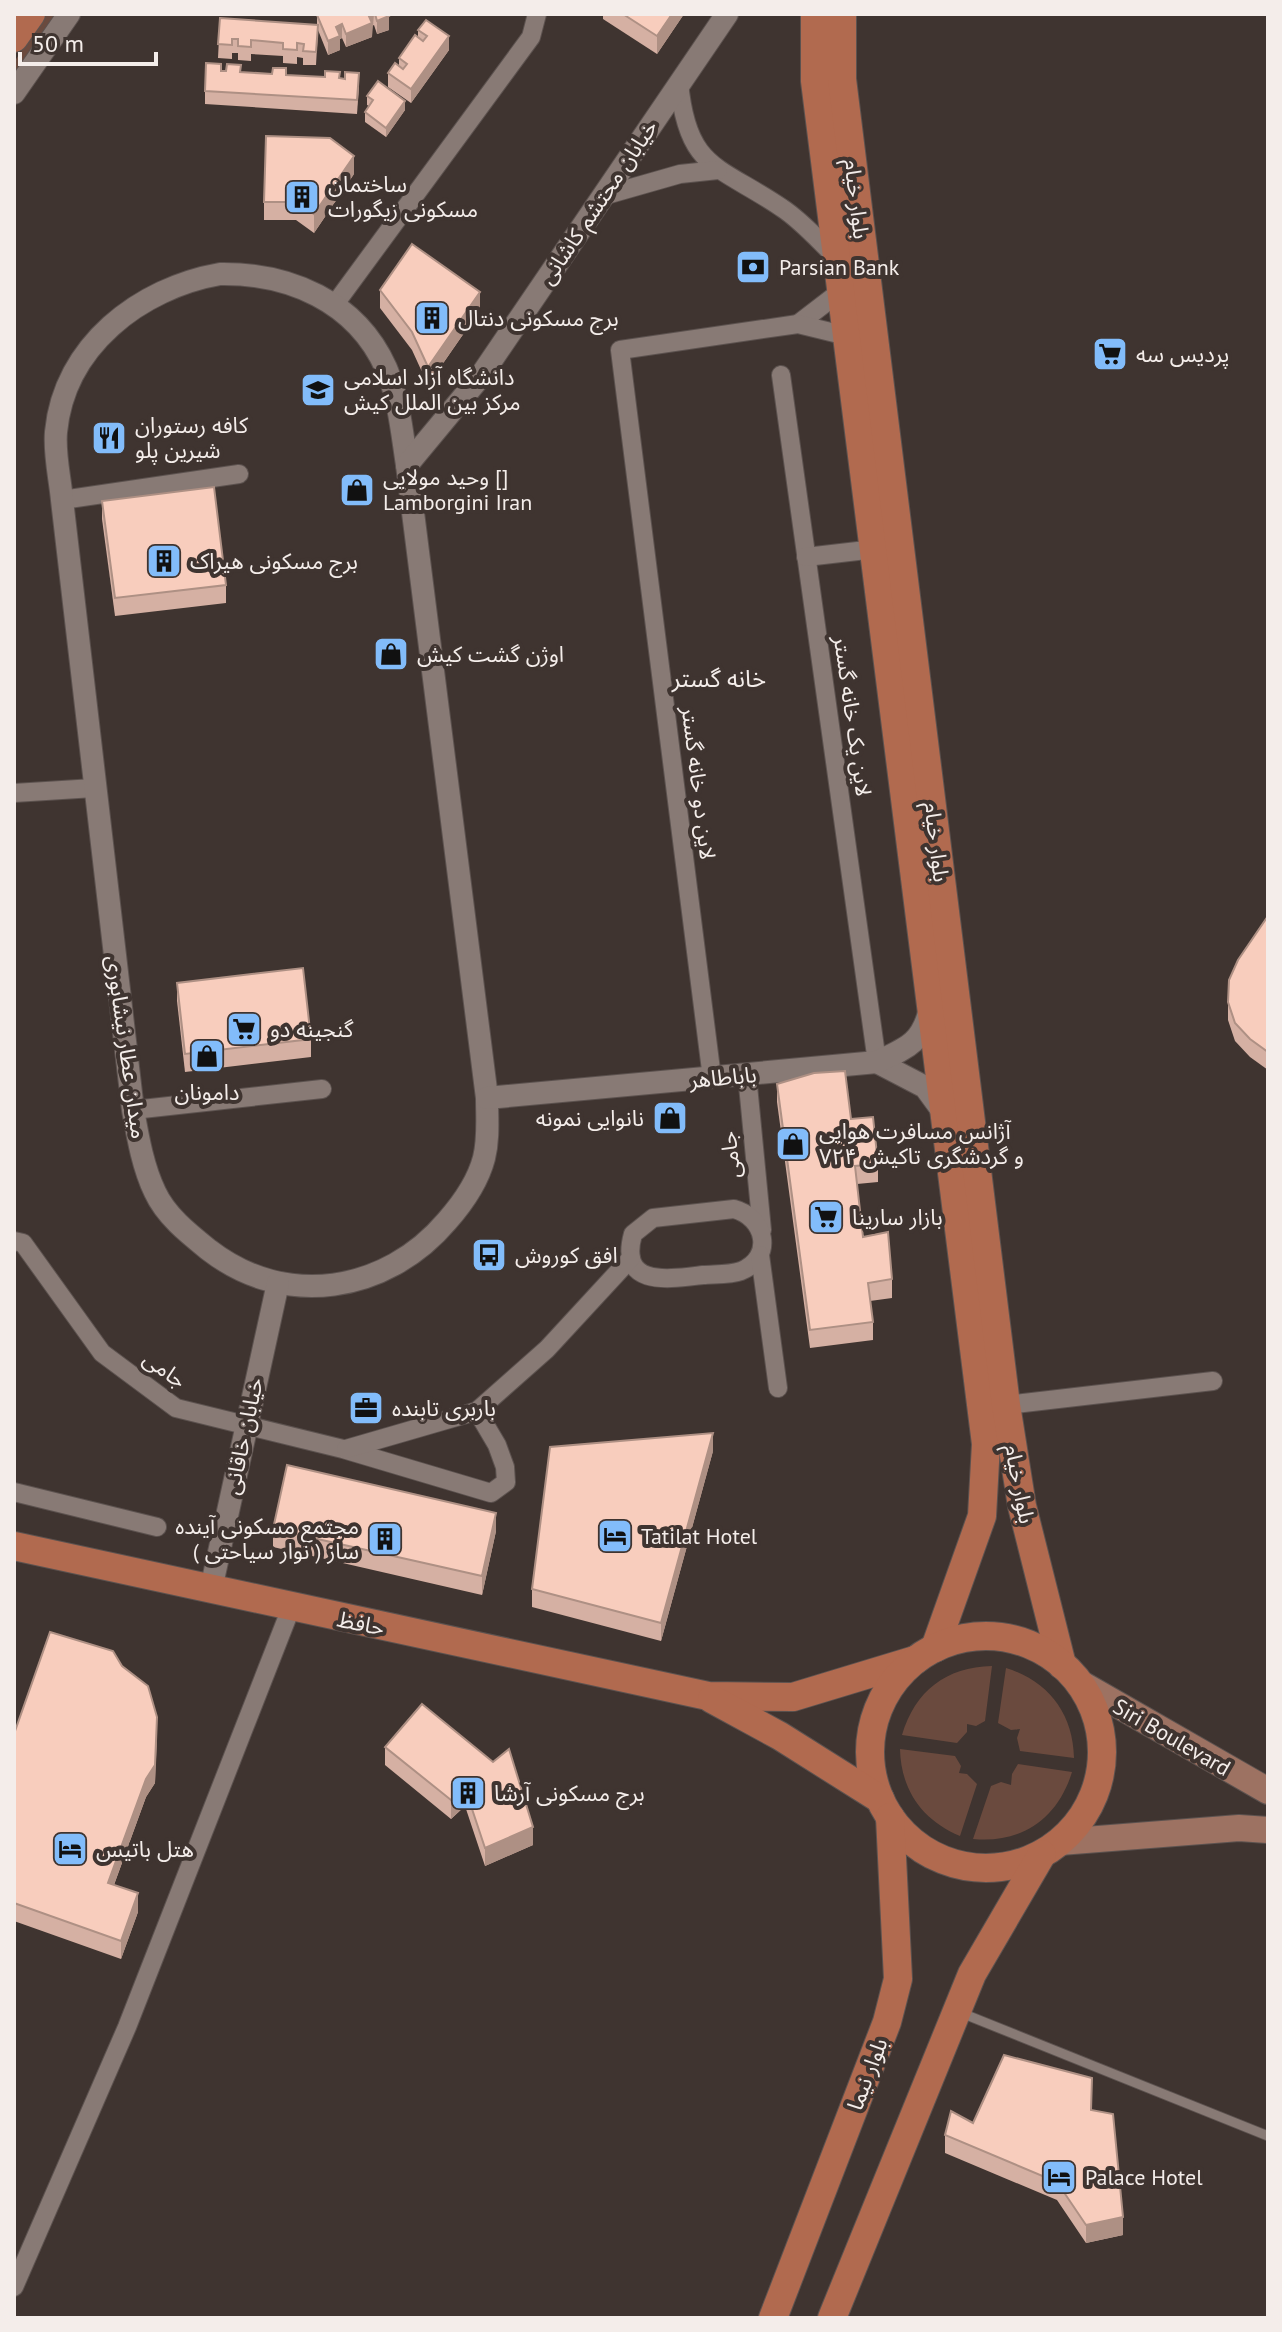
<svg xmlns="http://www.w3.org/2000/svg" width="1282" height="2332" font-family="'PT Sans','Noto Sans Arabic',sans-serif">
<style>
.green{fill:#6a4a3e}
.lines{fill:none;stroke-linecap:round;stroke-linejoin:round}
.service-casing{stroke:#5c524f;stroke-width:11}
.minor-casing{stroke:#5c524f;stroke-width:20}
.tertiary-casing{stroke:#5c524f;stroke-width:24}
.secondary-casing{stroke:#5c524f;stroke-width:28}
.primary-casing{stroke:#5c524f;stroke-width:30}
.service{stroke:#887a75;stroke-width:9}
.minor{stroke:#887a75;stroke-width:18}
.tertiary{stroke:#887a75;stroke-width:22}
.secondary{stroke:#9d7262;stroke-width:26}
.primary{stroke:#b16a4f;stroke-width:28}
.wall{fill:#d5b0a3}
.shaded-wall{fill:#ae9084}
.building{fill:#f8cdbd;stroke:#ae9084;stroke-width:2}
.labels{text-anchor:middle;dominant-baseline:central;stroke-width:8;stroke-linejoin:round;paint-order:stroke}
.poi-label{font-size:22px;fill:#f4edea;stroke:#3f3430;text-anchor:start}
.street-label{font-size:22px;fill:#f4edea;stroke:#3f3430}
.neighbourhood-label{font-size:24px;fill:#f4edea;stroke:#3f3430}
</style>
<rect width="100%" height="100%" fill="#3f3430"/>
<g class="green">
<polygon points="47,14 57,14 14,76 14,62"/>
<path d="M992,1666L985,1721L976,1726L967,1724V1732L957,1743L902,1735C915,1691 946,1667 992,1666Z"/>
<path d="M1006,1668C1048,1681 1073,1713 1074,1758L1020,1751L1017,1738L1020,1729L1011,1730L998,1723Z"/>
<path d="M900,1749L955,1756L961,1766L959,1773L967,1774L977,1784L960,1836C922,1820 901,1790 900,1749Z"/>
<path d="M1018,1764L1072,1772C1058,1818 1022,1844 973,1839L991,1786L1001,1782L1011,1785L1012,1774Z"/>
</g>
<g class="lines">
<g class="service-casing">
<polyline id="service" points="959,2012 1268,2136"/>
</g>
<g class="minor-casing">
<g id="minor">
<path d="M679,82C687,170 719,165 782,208C802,221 820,242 837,258"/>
<polyline points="603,196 680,174 718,170"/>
<polyline points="335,304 531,37 537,14"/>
<polyline points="798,324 841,291"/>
<polyline points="781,375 877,1062"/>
<polyline points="62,500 239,474"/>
<polyline points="806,557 875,549"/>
<polyline points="14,793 94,788"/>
<polyline points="747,1075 762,1230"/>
<polyline points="712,1078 620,350 798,324 847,336"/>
<polyline points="133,1110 322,1089"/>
<path d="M734,1209C765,1217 775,1257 741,1271C730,1275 714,1274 703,1275C669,1279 618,1288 633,1234L653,1218Z"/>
<polyline points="14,1241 23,1243 102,1353 176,1408 343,1449 491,1493 506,1482 505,1467 497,1445 477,1411"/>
<polyline points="760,1255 778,1388"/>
<polyline points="1006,1405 1213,1381"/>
<polyline points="346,1449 477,1411 547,1349 631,1258"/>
<polyline points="14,1492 157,1527"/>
<polyline points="14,2287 127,2027 291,1608"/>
</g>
</g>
<g class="tertiary-casing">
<g id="tertiary">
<polyline points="14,93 69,14"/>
<path d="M220,274C289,273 356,301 386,368C399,398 402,433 407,465L487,1098C487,1118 489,1138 484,1158C478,1181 462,1204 447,1221C386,1293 285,1309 209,1250C189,1234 166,1216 155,1192C143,1167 138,1138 133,1110L62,500C60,478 54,454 56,432C64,346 140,288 220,274Z"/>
<polyline points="407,465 480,377 727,14"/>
<polyline points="877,1062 925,1087 944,1113"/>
<path d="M487,1098L877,1062C907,1048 922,1043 930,1009"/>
<polyline points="211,1589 278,1283"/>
</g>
</g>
<g class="secondary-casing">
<g id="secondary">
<polyline points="1078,1682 1268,1791"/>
<polyline points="1060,1842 1239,1828 1268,1830"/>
</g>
</g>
<g class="primary-casing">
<g id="primary">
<polyline points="815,14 815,81 986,1444 982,1516 935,1648"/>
<polyline points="842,14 842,79 1006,1405 1022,1506 1062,1665"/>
<polyline points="14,38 31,14"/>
<polyline points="14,1546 708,1696 793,1697 915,1660"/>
<circle cx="986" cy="1752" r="116"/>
<polyline points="712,1699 780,1736 880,1799"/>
<polyline points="773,2318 887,2022 898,1979 890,1817"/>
<polyline points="832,2318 972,1974 1042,1854"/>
</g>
</g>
<use href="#service" class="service"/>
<use href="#minor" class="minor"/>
<use href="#tertiary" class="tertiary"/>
<use href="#secondary" class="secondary"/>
<use href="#primary" class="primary"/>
</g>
<g class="wall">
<polygon points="319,14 388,14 389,30 377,34 374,25 372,26 372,37 346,47 342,38 340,39 340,50 328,55 318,30 316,65 303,65 303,58 297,57 297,64 283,63 283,56 251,54 251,61 238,60 238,53 232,53 232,59 218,58 220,18 317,25 317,15"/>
<polygon points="603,14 684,14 657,54 603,19"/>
<polygon points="418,30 449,50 411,103 388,87 388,73 399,65 399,58 418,38"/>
<polygon points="221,71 340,78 359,87 357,114 205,104 205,91"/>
<polygon points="367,96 405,110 386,137 365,122 365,112 369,106 367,105"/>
<polygon points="354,174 314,233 296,220 264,220 264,202"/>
<polygon points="380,290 480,310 428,385 412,350 380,308"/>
<polygon points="102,501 226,585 226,603 115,616 102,519"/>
<polygon points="1268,916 1268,1070 1250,1057 1235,1041 1228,1020 1228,1002"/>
<polygon points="177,983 311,1039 311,1057 185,1072 177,1001"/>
<polygon points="777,1084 851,1119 878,1164 878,1182 857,1184 863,1237 892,1279 892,1298 870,1301 873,1322 873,1340 810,1348 777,1102"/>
<polygon points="713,1451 661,1641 532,1607 532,1589"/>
<polygon points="273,1529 496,1531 482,1595 273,1547"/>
<polygon points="422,1704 533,1845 485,1866 465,1806 451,1819 385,1765 385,1747"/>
<polygon points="14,1734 157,1735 155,1783 146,1797 114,1885 138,1912 121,1959 14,1921"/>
<polygon points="1091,2110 1123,2235 1086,2243 1057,2200 945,2153 945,2135 973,2123"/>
</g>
<g class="shaded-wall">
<polygon points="368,14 374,14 372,37 346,47 346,34"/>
<polygon points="672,14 684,14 657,54 657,36"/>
<polygon points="389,16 389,30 377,34 377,21"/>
<polygon points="342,24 342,38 340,39 340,50 328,55 328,41 336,27"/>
<polygon points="449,36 449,50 411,103 411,89"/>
<polygon points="405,101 405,110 386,137 386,128"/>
<polygon points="354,156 354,174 314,233 314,214"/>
<polygon points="480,292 480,310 428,385 428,367"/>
<polygon points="713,1433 713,1451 661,1641 661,1623"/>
<polygon points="496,1513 496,1531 482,1595 482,1576"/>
<polygon points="157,1717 155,1783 146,1797 108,1901 108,1883"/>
<polygon points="465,1788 465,1806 451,1819 451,1800"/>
<polygon points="533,1827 533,1845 485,1866 485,1848"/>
<polygon points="138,1893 138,1912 121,1959 121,1941"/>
<polygon points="1123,2217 1123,2235 1086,2243 1086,2225"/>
</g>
<g class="building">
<polygon points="319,14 368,14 372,23 346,34 342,24 336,27 340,36 328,41 317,15"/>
<polygon points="375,14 388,14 389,16 377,21"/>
<polygon points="623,14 672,14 657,36"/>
<polygon points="220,18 318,25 316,52 303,51 304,44 297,43 297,50 283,49 283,43 251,40 251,47 238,46 238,39 232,39 232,45 218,44"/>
<polygon points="426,20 449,36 411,89 388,73 395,63 403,69 407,64 399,58 415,35 423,41 427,36 418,30"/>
<polygon points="206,63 221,64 221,71 226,71 227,64 241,65 240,72 272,74 273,68 286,68 286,75 325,77 325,71 340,72 339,78 345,79 345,72 359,73 357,100 205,91"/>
<polygon points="378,81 405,101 386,128 365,112 373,100 367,96"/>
<polygon points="266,136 330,138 354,156 314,214 296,202 264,202"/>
<polygon points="412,244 480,292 428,367 412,332 380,290"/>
<polygon points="214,487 226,585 115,598 102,501"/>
<polygon points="1268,916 1268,1052 1250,1039 1235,1023 1228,1002 1229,980 1238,960"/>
<polygon points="303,968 311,1039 185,1054 177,983"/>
<polygon points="845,1071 851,1119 873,1117 878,1164 855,1166 863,1237 888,1232 892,1279 868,1283 873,1322 810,1330 777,1084 814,1073"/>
<polygon points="713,1433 661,1623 532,1589 550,1447"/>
<polygon points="287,1465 496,1513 482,1576 273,1529"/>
<polygon points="50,1632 113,1651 122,1666 148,1686 157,1717 155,1765 146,1779 108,1883 138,1893 121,1941 14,1903 14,1734"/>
<polygon points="422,1704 493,1762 509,1749 533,1827 485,1848 465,1788 451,1800 385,1747"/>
<polygon points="1004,2055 1092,2078 1091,2110 1113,2114 1123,2217 1086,2225 1057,2182 945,2135 951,2111 973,2123"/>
</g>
<defs>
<g id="building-square" transform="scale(1.8)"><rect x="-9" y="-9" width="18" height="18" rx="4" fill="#82bcfa" stroke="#3f3430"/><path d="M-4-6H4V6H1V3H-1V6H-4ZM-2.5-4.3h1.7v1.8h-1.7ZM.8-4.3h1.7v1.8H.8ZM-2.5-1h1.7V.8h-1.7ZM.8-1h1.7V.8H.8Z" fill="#111"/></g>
<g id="bank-square" transform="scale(1.8)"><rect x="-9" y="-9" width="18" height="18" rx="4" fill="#82bcfa" stroke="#3f3430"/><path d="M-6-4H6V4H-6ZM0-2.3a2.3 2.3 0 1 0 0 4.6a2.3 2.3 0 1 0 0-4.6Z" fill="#111"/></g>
<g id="supermarket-square" transform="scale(1.8)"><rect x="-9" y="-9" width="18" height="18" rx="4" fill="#82bcfa" stroke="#3f3430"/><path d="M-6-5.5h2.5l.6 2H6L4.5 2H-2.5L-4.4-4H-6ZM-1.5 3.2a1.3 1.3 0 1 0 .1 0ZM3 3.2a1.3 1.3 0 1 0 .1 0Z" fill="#111"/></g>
<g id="university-square" transform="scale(1.8)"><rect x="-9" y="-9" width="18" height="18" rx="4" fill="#82bcfa" stroke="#3f3430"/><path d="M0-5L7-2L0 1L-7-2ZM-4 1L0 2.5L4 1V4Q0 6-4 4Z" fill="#111"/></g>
<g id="restaurant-square" transform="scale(1.8)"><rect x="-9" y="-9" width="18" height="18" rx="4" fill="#82bcfa" stroke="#3f3430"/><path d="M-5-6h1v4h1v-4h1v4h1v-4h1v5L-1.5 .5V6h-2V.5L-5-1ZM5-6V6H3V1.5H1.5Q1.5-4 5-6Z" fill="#111"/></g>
<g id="shop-square" transform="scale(1.8)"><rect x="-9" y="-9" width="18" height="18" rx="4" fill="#82bcfa" stroke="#3f3430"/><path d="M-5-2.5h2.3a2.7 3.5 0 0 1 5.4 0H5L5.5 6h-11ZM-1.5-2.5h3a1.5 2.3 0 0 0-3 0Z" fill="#111"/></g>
<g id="bus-square" transform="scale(1.8)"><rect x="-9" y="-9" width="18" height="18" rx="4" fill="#82bcfa" stroke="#3f3430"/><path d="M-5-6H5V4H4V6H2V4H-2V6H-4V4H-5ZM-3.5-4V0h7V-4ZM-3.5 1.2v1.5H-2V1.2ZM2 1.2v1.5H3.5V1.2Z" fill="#111"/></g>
<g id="office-square" transform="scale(1.8)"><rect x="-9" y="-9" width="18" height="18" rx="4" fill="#82bcfa" stroke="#3f3430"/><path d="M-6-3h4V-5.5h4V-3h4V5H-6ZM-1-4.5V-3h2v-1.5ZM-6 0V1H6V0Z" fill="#111"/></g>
<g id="hotel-square" transform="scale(1.8)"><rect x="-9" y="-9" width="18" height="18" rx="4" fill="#82bcfa" stroke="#3f3430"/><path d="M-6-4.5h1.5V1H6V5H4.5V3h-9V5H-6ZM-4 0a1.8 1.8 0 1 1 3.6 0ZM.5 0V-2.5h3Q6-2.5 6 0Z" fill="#111"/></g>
</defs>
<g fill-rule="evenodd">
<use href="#building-square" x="302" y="197"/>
<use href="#bank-square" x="753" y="267"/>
<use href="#building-square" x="432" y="318"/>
<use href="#supermarket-square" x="1110" y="354"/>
<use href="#university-square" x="318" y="390"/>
<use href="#restaurant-square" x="109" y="438"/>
<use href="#shop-square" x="357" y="490"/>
<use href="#building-square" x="164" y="561"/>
<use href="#shop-square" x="391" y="654"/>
<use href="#supermarket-square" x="244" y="1029"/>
<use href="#shop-square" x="207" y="1056"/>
<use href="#shop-square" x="670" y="1118"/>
<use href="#shop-square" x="793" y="1144"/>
<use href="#supermarket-square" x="826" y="1217"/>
<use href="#bus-square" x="489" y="1255"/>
<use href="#office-square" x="366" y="1408"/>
<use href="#hotel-square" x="615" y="1536"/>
<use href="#building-square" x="385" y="1539"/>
<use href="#building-square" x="468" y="1793"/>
<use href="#hotel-square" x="70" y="1849"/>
<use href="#hotel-square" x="1059" y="2177"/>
</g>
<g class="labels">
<g class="poi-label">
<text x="328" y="184">ساختمان<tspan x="328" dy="25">مسکونی زیگورات</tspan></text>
<text x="779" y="267">Parsian Bank</text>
<text x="458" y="318">برج مسکونی دنتال</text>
<text x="1136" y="354">پردیس سه</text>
<text x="344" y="377">دانشگاه آزاد اسلامی<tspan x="344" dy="25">مرکز بین الملل کیش</tspan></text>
<text x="135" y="425">کافه رستوران<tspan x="135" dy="25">شیرین پلو</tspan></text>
<text x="383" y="477">وحید مولایی []<tspan x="383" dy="25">Lamborgini Iran</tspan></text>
<text x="190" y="561">برج مسکونی هیراک</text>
<text x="417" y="654">اوژن گشت كيش</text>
<text x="270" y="1029">گنجینه دو</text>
<text x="207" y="1092" text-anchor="middle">دامونان</text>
<text x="644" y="1118" text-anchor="end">نانوایی نمونه</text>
<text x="819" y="1131">آژانس مسافرت هوایی<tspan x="819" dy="25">و گردشگری تاکیش ۷۲۴</tspan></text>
<text x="852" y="1217">بازار سارینا</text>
<text x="515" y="1255">افق کوروش</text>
<text x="392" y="1408">باربری تابنده</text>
<text x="359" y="1526" text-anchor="end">مجتمع مسکونی آینده<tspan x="359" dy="25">ساز ( نوار سیاحتی )</tspan></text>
<text x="641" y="1536">Tatilat Hotel</text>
<text x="494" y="1793">برج مسکونی آرشا</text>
<text x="96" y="1849">هتل باتیس</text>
<text x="1085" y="2177">Palace Hotel</text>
</g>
<g class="street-label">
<text transform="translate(857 199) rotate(83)">بلوار خیام</text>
<text transform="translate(598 202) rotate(-56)">خیابان محتشم کاشانی</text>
<text transform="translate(853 716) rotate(82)">لاین یک خانه گستر</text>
<text transform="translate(699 783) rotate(83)">لاین دو خانه گستر</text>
<text transform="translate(937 842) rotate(83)">بلوار خیام</text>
<text transform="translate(127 1047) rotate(82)">میدان عطار نیشابوری</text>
<text transform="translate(723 1077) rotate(-5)">باباطاهر</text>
<text transform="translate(730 1155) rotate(-96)">جامی</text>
<text transform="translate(165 1369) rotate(36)">جامی</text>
<text transform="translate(243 1436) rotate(-78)">خیابان خاقانی</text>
<text transform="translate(1020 1484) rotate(79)">بلوار خیام</text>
<text transform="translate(361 1623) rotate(12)">حافظ</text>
<text transform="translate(1172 1737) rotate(30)">Siri Boulevard</text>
<text transform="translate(867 2074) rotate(-69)">بلوار نیما</text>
</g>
<g class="neighbourhood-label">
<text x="719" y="678">خانه گستر</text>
</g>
</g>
<rect width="1282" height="2332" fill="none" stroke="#f4edea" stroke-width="32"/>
<path d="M20 52v12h136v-12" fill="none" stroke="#f4edea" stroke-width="4"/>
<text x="32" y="52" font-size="24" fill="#f4edea" stroke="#3f3430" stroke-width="6" paint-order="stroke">50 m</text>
</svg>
